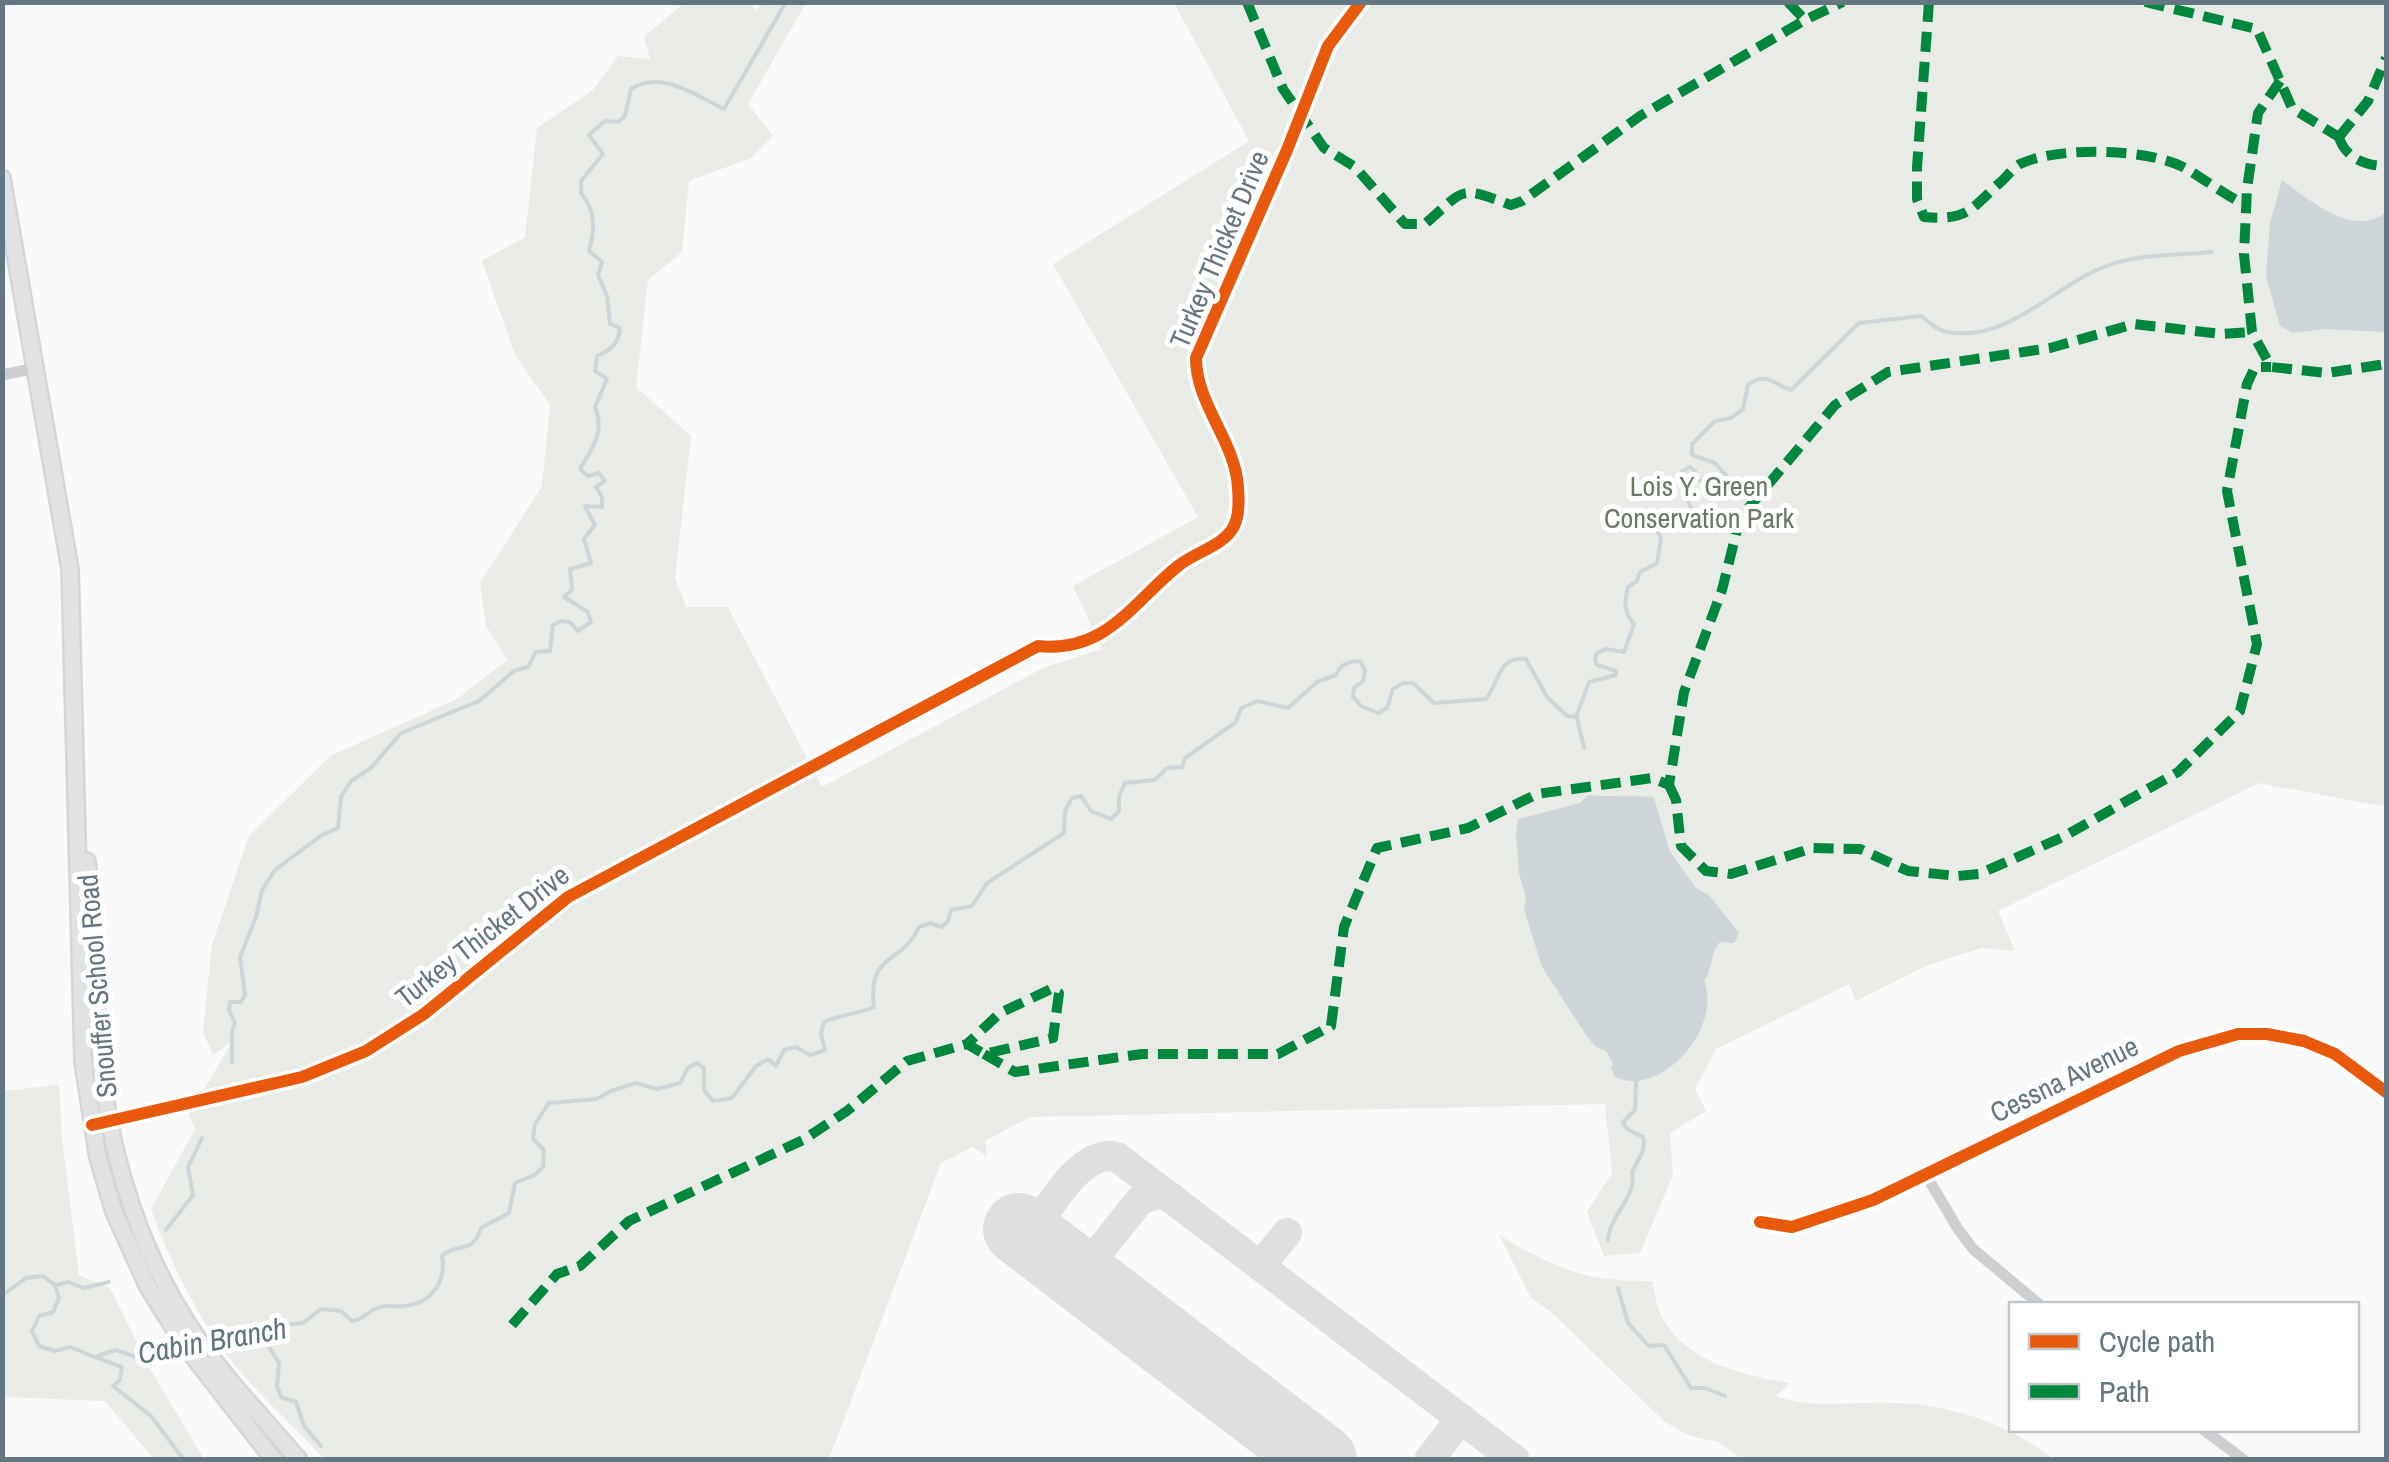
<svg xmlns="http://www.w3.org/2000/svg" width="2389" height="1462" font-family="'Archivo Narrow',sans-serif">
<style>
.green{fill:#e8ebe6}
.water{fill:#ced6d9}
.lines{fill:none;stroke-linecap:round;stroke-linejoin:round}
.stream{stroke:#ced6d9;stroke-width:4}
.taxiway{stroke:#dedfe0;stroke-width:30}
.runway{stroke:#dedfe0;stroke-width:72}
.secondary-casing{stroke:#d5d6d7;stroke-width:20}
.street{stroke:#cecfd0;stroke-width:11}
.secondary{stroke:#e1e2e2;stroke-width:15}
.quiet{stroke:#00873e;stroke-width:10;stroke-dasharray:20 10;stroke-linecap:butt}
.cycleway-casing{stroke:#fff;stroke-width:19}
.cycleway{stroke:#e8590c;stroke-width:12}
.labels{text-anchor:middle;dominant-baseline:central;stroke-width:10;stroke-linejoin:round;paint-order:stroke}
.street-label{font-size:28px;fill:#657683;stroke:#fff}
.park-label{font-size:28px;fill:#687a64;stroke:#fff}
.water-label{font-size:30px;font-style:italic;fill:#60757c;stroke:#fff}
</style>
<rect width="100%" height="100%" fill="#f9f9f9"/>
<g class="green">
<path d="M684,3H747L757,10L762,3H806L748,104L773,136L751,158L689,181L682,252L648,280L636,387L691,436L675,578L686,607H728L822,787L1045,667L1102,649L1073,586L1198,517L1053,264L1249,141L1174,3H2386V807L2259,783L1998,911L2015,951L1982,948L1928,965L1856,1001L1849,984L1716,1049L1695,1089L1706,1111L1670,1133L1673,1175L1640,1253L1604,1256L1587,1212L1612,1173L1605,1104L1030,1117L985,1141L987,1156L972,1147L941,1163L829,1459L325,1460C294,1426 258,1395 230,1359C199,1321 167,1255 151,1209L195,1129L189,1115L232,1042L213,1055L203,1032L212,944L249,836L330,756L457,699L507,660L486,626L480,583L542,486L550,405L515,355L482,261L525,237L537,128L593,90L618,56L650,59L644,37Z"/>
<polygon points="59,1085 62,1138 79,1275 110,1288 150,1369 204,1459 154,1459 105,1401 3,1397 3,1091"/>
<path d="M1499,1235C1559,1270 1582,1281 1652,1281C1655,1291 1656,1304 1660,1313C1683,1362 1742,1375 1790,1383L1776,1396C1805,1406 1831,1404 1861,1403C1931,1399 1999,1416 2053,1459H1742L1718,1442L1690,1436L1665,1422L1551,1312L1531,1298Z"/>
</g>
<g class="water">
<path d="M2282,180C2310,200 2354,239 2386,212V332L2323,329L2293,333L2280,326L2266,276L2270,223Z"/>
<path d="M1589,795C1608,798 1638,793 1654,798L1670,852L1696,888L1709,895L1739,933L1734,943L1720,942C1710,952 1713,970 1704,981C1723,1026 1662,1099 1615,1077L1611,1067L1613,1063L1606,1051L1595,1046L1586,1035L1542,967L1524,909L1526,898L1519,873L1516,835L1518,819L1580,803Z"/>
</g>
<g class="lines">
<g class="stream">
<polyline points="1577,718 1584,748"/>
<path d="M232,1062V1031L235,1023L229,1010L230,1002H241L245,995L240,957L256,917L262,890L275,870L322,835L338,828L341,797L351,781L371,768L401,733L479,701L514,671L528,667L536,652L550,651L553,625L561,621L570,622L578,631L591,622L588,612L564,597L572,590L570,569L591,563L584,539L595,525L585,506L602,507V497L596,487L605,481L599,473L588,476L580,469C593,447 605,432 595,407L607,379L595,371L597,356C611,350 619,343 620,328L610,324L607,296L598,275L602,262L589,251C595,229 596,211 581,193V181L603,154L589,135L605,121L618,122L625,116L631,89C660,69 697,96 724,109L786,2"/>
<polyline points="166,1230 193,1195 188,1167 202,1138"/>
<path d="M1608,1240C1609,1216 1638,1196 1632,1172C1637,1161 1647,1150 1643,1137L1627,1129L1623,1122L1635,1110L1636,1082"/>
<polyline points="56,1285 68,1282 84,1288 109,1282"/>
<polyline points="1618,1288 1628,1323 1649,1346 1664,1345 1691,1388 1705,1388 1725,1396"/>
<polyline points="2,1305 4,1294 26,1278 43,1276 55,1285 59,1298 53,1312 39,1316 32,1331 39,1346 55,1351 70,1347 95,1357 115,1350 140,1358 182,1349"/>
<polyline points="261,1334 279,1363 277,1386 281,1397 296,1402 304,1426 321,1446"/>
<path d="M205,1343L256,1337L283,1325L303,1323L321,1309L341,1311L352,1321C364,1320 368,1310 380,1307C388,1305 395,1307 404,1306C431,1304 447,1281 442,1256C458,1241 472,1256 481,1228L509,1213L515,1183L535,1175L543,1167L544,1150L533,1139L535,1124L549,1103L597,1099L611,1091L636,1083L657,1089L680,1083L688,1068L697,1063L704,1068V1090L713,1101L732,1098L756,1066L768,1059L776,1066L784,1050L796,1047L810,1055L825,1050L821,1033L824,1022C840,1015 857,1014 874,1007C867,952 902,965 919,927L930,923L942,927L948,921L951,910L972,906L987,883L1064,833L1065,811L1072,798L1081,796L1091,811L1111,819L1119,811V796L1125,783L1155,780L1167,768L1182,767L1185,758L1236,722L1241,708L1258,701L1288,708L1317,682L1336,675C1340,664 1349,661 1360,661L1365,670L1363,681L1354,688L1353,697L1361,706L1378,713L1387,708L1393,689L1403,683H1413L1434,703L1486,699C1499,683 1498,655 1526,659L1547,697L1567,716L1576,717L1589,682L1616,675V671L1597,665L1595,660L1597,653L1606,649L1624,652L1634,624C1624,613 1624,602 1628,587L1637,581L1640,572L1657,563L1661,538L1656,528L1660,519L1683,514L1691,508L1678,479L1681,472L1690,467L1695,471V480L1729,486L1731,481L1715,463L1692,455V444L1715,421L1731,418L1743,409L1748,385C1765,371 1774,384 1791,390L1859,323L1921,316C1929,322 1938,331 1947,332C2008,343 2054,286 2104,267C2138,253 2176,256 2212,252"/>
<polyline points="95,1357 122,1367 120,1380 113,1386 151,1416 184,1460"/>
</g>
<g class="taxiway">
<path d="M1029,1236C1049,1209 1080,1148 1117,1157L1515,1460"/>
<polyline points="1261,1265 1287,1233"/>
<polyline points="1080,1275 1141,1199 1160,1194 1172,1198"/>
<polyline points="1429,1460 1461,1418"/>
</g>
<polyline class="runway" points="1019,1229 1321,1460"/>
<g class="secondary-casing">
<g id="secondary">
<polyline points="2,178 70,569 83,1062 98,1158 114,1212 148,1287 185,1346 274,1460"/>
<path d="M87,861C95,934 94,1008 103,1081C113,1165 142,1253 188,1324C219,1373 261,1415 299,1460"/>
</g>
</g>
<g class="street">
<polyline points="2,375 36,368"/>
<path d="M102,1123L302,1077L366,1051L424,1014L568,897L1038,646C1106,653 1131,604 1178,566C1195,552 1224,546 1234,526C1239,516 1239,500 1238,488C1236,442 1196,405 1196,358L1287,150L1328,46L1361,2"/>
<polyline points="1926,1175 1958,1229 1973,1249 2039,1304"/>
<polyline points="1760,1222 1792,1227 1873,1200 2179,1051 2238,1034 2267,1034 2304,1041 2335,1054 2386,1092"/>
<polyline points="2204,1430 2244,1460"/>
</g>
<use href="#secondary" class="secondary"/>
<g class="quiet">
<path d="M1247,2L1283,89L1324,148L1355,167L1405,224H1425C1467,187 1458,186 1511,205L1522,201L1640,116L1805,20L1843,2"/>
<polyline points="1788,2 1805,20"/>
<path d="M1929,2L1917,167V199L1924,217C1970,221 1971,208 2003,180C2008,175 2014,167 2020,164C2057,146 2151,148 2187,169C2207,181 2225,195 2246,205"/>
<polyline points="2145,2 2257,29 2292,108 2339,137"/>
<polyline points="2280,81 2258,113 2247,189 2244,254 2252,332 2271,367 2327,373 2386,364"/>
<polyline points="2339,137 2368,101 2386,58"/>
<path d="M2339,137C2345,158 2366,166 2386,166"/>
<polyline points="1669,785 1676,800 1681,846 1706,871 1731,874 1813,848 1860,849 1908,871 1957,876 1979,874 2063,837 2178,772 2240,711 2257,644 2227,491 2247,384 2255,367 2271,367"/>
<polyline points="984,1054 1015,1072 1142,1054 1278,1054 1331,1026 1344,927 1377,848 1468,828 1537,794 1652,778 1669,785 1684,692 1722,590 1740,518 1835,405 1888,372 2050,348 2134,324 2221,334 2252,332"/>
<polyline points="512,1325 557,1274 580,1266 629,1221 803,1140 847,1111 907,1061 967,1044 984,1054 1053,1038 1059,993 1051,989 1000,1013 967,1044"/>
</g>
<g class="cycleway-casing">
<g id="cycleway">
<path d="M92,1125L302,1077L366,1051L424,1014L568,897L1038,646C1106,653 1131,604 1178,566C1195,552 1224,546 1234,526C1239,516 1239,500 1238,488C1236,442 1196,405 1196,358L1287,150L1328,46L1361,2"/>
<polyline points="1760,1222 1792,1227 1873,1200 2179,1051 2238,1034 2267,1034 2304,1041 2335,1054 2386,1092"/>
</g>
</g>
<use href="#cycleway" class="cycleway"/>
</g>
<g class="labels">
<g class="street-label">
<text transform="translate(1219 249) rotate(-67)">Turkey Thicket Drive</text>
<text transform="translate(482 936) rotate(-38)">Turkey Thicket Drive</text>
<text transform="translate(97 986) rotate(-95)">Snouffer School Road</text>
<text transform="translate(2064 1079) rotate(-26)">Cessna Avenue</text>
</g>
<g class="park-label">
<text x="1699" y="486">Lois Y. Green<tspan x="1699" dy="32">Conservation Park</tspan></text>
</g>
<g class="water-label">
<text transform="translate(212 1340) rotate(-10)">Cabin Branch</text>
</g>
</g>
<rect width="2389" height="1462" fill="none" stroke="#657683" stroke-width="10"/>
<rect x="2009" y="1302" width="350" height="130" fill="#ffffff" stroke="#c1c8cd" stroke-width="2.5"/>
<rect x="2029" y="1334" width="50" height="15" fill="#e8590c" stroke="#c1c8cd" stroke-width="2.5"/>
<text x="2099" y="1352" font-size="30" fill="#657683">Cycle path</text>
<rect x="2029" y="1384" width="50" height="15" fill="#00873e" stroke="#c1c8cd" stroke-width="2.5"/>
<text x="2099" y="1402" font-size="30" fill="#657683">Path</text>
</svg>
